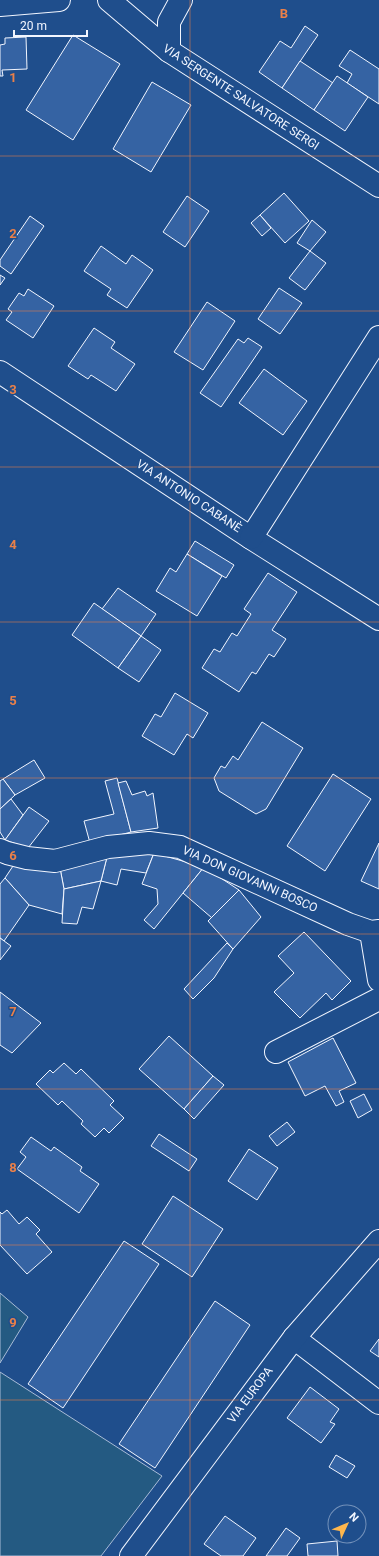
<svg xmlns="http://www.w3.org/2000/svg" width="379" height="1556" font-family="Roboto,sans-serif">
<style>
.green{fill:#245a82;stroke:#a8bbd7}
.building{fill:#3563a3;stroke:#f2f6ff}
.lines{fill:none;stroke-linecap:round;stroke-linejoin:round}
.street-casing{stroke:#f2f6ff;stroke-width:24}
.secondary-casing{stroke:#f2f6ff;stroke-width:24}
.street{stroke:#1f4e8c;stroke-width:22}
.secondary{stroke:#1f4e8c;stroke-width:22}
.grid{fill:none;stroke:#ea8049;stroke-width:1;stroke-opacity:0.55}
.labels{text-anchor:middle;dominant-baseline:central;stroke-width:3;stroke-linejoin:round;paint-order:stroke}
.street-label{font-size:12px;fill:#f2f6ff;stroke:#1f4e8c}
.grid-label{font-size:13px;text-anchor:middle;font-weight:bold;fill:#ea8049;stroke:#1f4e8c;stroke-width:3;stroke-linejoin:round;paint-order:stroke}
</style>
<rect width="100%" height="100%" fill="#1f4e8c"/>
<g class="green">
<polygon points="0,1293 28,1317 0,1363"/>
<polygon points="0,1372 162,1476 101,1556 0,1556"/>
</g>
<g class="building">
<polygon points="305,26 318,35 282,88 259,72 280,41 291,48"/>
<polygon points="73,35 120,64 73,140 26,110"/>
<polygon points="26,37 27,69 2,70 3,76 0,76 0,45 5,44 5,38"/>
<polygon points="350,50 379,69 379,104 347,83 352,74 339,66"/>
<polygon points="300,61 333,83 314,110 282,88"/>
<polygon points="337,76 368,97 345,131 314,110"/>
<polygon points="152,82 191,105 151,172 113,149"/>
<polygon points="284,193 309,221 285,243 260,215"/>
<polygon points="187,196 209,211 185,247 163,232"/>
<polygon points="260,215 271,228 262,236 251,223"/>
<polygon points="30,216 44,226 11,274 0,266 0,260"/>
<polygon points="312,220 326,232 310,251 297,243"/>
<polygon points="101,246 126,264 132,255 153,270 127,308 107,295 111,289 84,271"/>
<polygon points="310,251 326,263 305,290 289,278"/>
<polygon points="0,275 5,278 0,285"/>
<polygon points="279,288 302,303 280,334 258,319"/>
<polygon points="28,289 54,306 33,338 6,320 12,312 8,309 19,293 24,296"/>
<polygon points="207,302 235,321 203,370 174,352"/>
<polygon points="94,328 115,342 111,348 135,364 116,391 91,375 88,379 68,366"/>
<polygon points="248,338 262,347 221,407 200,393 238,339 244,343"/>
<polygon points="264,369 307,401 283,435 239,403"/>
<polygon points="195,541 234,565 226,578 187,554"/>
<polygon points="187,554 222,576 197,616 156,591 170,568 176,572"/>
<polygon points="268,573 297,592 272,630 286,639 274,657 269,654 256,674 252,672 239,692 202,668 214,649 220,652 232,633 237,636 251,614 244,609"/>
<polygon points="118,588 156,614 141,636 102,609"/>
<polygon points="94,603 141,636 118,668 72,635"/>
<polygon points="141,636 161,650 139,682 118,668"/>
<polygon points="175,693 208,713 193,738 187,734 174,755 142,736 155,714 161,717"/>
<polygon points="262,722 303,748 266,809 256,814 219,791 214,778 221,766 225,768 233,756 238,760"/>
<polygon points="34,760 45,778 15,795 3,779"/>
<polygon points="333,774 371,799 325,871 287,846"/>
<polygon points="117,778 131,832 90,843 84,821 114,814 105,781"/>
<polygon points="3,779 15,795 0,809 0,781"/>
<polygon points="126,781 132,795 145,791 147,796 153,793 158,828 131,832 118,783"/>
<polygon points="11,799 23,815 5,840 0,832 0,809"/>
<polygon points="29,807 49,821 28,848 5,840"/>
<polygon points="379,843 379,889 361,881"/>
<polygon points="154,853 146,873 121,869 117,885 101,881 107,857"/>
<polygon points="154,853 204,867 154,929 144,920 158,904 157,889 142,884"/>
<polygon points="107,857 101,881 64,889 60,868"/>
<polygon points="13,866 60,868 64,889 62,914 29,905 5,878"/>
<polygon points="204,867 239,890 212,918 183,893"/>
<polygon points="5,878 29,905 4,941 0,938 0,884"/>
<polygon points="101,881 93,909 82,907 77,924 62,923 64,889"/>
<polygon points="239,890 261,917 233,949 208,921"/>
<polygon points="304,932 351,981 332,1000 326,993 300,1018 274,992 294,973 278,956"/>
<polygon points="0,938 11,946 0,960"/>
<polygon points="227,943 233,949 214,978 193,999 184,989"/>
<polygon points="0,992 41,1023 12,1053 0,1045"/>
<polygon points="169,1036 213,1076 184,1109 139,1069"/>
<polygon points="333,1038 356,1083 339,1091 344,1102 336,1106 325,1086 305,1096 288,1062"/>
<polygon points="64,1063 76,1074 81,1069 114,1101 110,1105 124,1118 109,1133 104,1128 95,1137 81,1124 83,1121 62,1101 58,1105 36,1084 50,1070 53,1073"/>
<polygon points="213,1076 224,1085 194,1119 184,1109"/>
<polygon points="364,1094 372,1110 358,1118 350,1101"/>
<polygon points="287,1122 295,1132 277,1146 269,1136"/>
<polygon points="159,1134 197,1159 189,1171 151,1146"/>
<polygon points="31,1137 51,1151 54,1147 82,1167 80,1171 99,1184 79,1213 17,1169 26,1157 20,1152"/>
<polygon points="249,1149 278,1168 257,1200 228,1181"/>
<polygon points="173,1196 223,1229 192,1277 142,1244"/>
<polygon points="7,1210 19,1224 27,1217 40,1230 36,1234 52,1252 27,1274 0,1245 0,1212 2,1214"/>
<polygon points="124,1241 159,1264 63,1408 28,1384"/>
<polygon points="215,1301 250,1325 155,1468 119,1444"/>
<polygon points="379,1339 379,1357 370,1351"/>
<polygon points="310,1387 339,1409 330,1422 335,1424 321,1443 287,1418"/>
<polygon points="336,1455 355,1466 347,1478 329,1467"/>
<polygon points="225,1516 256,1538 243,1556 221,1556 204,1544"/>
<polygon points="286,1528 300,1538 287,1556 266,1556"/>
<polygon points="337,1541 338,1556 308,1556 307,1544"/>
</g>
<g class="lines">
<g class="street-casing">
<g id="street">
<polyline points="109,0 169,51 379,186"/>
<polyline points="0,5 59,0"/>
<polyline points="169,51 169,22 181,0"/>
<polyline points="0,372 251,538 379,619"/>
<polyline points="251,538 379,337"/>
<polyline points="0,850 7,853 27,858 55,861 108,847 149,843 180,847 348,924 371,932 379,931"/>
<polyline points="371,932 379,980"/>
<polyline points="276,1052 379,999"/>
<polyline points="294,1338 379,1403"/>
</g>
</g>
<g class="secondary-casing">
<polyline id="secondary" points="131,1556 294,1338 379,1241"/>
</g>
<use href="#street" class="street"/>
<use href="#secondary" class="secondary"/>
</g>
<path class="grid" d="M190,0V1556M0,156H379M0,311H379M0,467H379M0,622H379M0,778H379M0,934H379M0,1089H379M0,1245H379M0,1400H379"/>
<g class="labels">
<g class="street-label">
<text transform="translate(241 97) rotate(33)">VIA SERGENTE SALVATORE SERGI</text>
<text transform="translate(189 496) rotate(33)">VIA ANTONIO CABANÈ</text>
<text transform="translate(250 879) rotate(24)">VIA DON GIOVANNI BOSCO</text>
<text transform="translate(250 1395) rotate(-53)">VIA EUROPA</text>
</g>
</g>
<g class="grid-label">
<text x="284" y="18">B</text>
<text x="13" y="82">1</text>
<text x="13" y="238">2</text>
<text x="13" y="394">3</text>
<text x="13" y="549">4</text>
<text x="13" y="705">5</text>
<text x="13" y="860">6</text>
<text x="13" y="1016">7</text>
<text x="13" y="1172">8</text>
<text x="13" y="1327">9</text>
</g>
<g transform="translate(347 1524) rotate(46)"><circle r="19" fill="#1f4e8c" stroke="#7391ba"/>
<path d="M0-3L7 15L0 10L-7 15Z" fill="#ffb74d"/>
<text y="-6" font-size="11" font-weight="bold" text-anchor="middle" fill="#f2f6ff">N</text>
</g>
<path d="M14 30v6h73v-6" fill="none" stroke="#f2f6ff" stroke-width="2"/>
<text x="20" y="30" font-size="12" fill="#f2f6ff" stroke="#1f4e8c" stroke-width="3" paint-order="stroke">20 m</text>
</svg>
